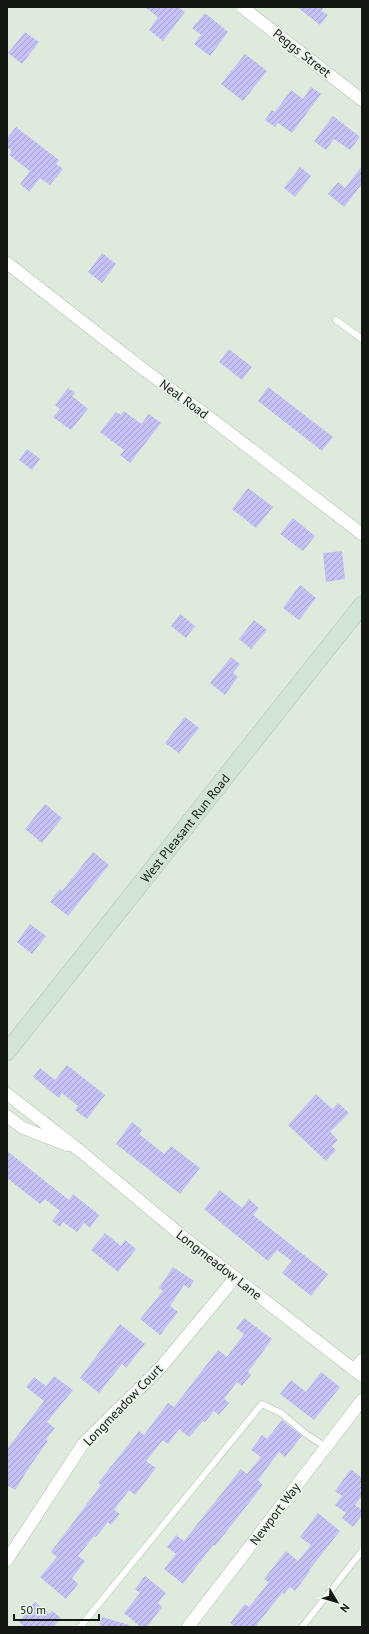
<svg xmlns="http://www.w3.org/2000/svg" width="369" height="1634" font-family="'PT Sans',sans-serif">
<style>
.building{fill:url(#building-hatch)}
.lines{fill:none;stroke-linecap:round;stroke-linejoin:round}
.lane-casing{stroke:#b4c1b4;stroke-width:7}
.street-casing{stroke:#b4c1b4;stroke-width:13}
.secondary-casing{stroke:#b4c1b4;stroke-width:18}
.lane{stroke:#fff;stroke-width:6}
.street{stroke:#fff;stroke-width:12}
.secondary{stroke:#d2e4d3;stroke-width:17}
.labels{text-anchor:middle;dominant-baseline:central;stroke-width:3.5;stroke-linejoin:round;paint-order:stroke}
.street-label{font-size:13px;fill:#131813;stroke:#eaf7ea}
</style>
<defs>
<pattern id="building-hatch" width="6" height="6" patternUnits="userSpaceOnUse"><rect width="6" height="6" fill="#c5c0f5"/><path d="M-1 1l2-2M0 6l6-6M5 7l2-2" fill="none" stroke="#a8a4d1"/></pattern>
</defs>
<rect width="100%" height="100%" fill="#ddeadc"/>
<g class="building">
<polygon points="145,7 178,7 185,12 163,41 149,30 158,17"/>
<polygon points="297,7 324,7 321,11 328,15 320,25"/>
<polygon points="205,13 228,32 210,56 194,44 201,35 192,28"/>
<polygon points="25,32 39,42 22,64 8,53"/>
<polygon points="245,54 267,71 243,101 221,84"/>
<polygon points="311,87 321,94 292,133 278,123 275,127 265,120 272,110 275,112 291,90 303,99"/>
<polygon points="333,116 360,137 350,150 334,139 326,150 314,141"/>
<polygon points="16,127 59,160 56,164 63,169 50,185 40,178 29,192 20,184 30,171 9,155 12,151 7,147 7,138"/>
<polygon points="362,166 362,184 344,207 328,194 338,182 345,188"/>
<polygon points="300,167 311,176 295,197 284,188"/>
<polygon points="102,253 116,264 102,283 88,272"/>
<polygon points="229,349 252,367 242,380 219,362"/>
<polygon points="268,387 333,437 322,451 258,401"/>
<polygon points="68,388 75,393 72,396 88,409 71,430 53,417 60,409 55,405"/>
<polygon points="124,411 141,424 149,414 161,423 130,463 120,455 124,450 100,432 116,412 121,415"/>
<polygon points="27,449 40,459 32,470 19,460"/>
<polygon points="248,488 273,507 256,528 232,509"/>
<polygon points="293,518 315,536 303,551 280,534"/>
<polygon points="342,551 345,579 326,582 323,553"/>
<polygon points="300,585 316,598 299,620 283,608"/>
<polygon points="180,614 195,626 186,638 171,626"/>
<polygon points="254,620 267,630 251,649 239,639"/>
<polygon points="231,657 240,664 233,673 238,677 225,695 210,683"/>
<polygon points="185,717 199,728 179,753 165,743"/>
<polygon points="45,804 62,818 42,843 25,829"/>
<polygon points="93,852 109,865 68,916 50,902 60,889 62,891"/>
<polygon points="30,924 46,936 32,954 17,942"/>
<polygon points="67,1065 105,1095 87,1119 75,1110 78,1106 62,1093 59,1098 33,1077 40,1068 55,1080"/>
<polygon points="316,1094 332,1109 338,1103 349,1113 330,1132 338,1140 332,1146 336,1150 326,1161 288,1125"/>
<polygon points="132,1122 142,1130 139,1134 164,1154 171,1146 200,1168 180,1194 116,1144"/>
<polygon points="7,1151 69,1200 73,1194 99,1215 90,1228 84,1223 77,1232 63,1222 60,1227 52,1221 60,1211 45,1199 40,1204 7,1178"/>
<polygon points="220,1190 242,1208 249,1199 259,1208 253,1215 328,1274 311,1296 282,1273 292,1261 277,1250 268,1261 204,1209"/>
<polygon points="105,1233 121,1246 125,1240 136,1249 118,1272 91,1250"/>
<polygon points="173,1267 194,1281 189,1288 184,1285 170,1306 178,1312 160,1335 140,1319 163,1291 159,1288"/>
<polygon points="244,1318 272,1339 248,1372 251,1375 242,1386 237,1382 224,1399 229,1403 219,1415 214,1411 205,1422 203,1421 189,1437 179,1429 168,1444 163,1440 146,1461 156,1468 135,1495 129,1490 114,1510 120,1514 111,1525 108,1522 96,1537 94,1536 78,1556 85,1561 72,1578 78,1584 66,1599 40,1577 57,1557 51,1552 101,1485 98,1483 139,1431 144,1435 168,1403 174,1407 218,1350 227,1357 244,1334 236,1328"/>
<polygon points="120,1324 145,1344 126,1368 122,1364 99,1393 80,1378"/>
<polygon points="321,1372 340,1387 314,1420 280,1394 291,1380 306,1392"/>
<polygon points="54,1376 73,1390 47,1422 55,1428 46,1439 48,1441 32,1463 15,1490 7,1485 7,1449 44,1401 26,1387 34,1377 46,1386"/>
<polygon points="282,1420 302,1436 285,1457 279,1452 258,1480 263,1485 215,1546 213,1545 183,1584 164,1569 176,1554 167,1547 176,1535 184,1541 241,1469 247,1474 261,1457 251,1450 262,1435 267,1439"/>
<polygon points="351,1469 362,1478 362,1496 355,1505 362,1510 362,1515 353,1527 342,1518 346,1513 335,1505 342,1496 335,1491"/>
<polygon points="318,1513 340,1531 309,1570 310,1571 295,1591 290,1587 284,1594 282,1593 255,1627 235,1627 230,1623 245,1604 249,1607 269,1582 264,1579 286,1551 298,1561 311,1545 300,1537"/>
<polygon points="145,1576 166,1593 158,1603 162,1607 147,1627 141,1627 124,1613 140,1593 135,1589"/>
<polygon points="35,1602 49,1614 52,1611 61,1618 53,1627 25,1627 19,1622"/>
<polygon points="102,1617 129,1625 128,1627 99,1627"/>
</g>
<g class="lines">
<g class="lane-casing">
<g id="lane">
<polyline points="336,320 362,339"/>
<polyline points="80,1627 262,1404 281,1413 306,1434 326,1447"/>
<polyline points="302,1627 362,1551"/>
</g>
</g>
<g class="street-casing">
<g id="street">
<polyline points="242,7 362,100"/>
<polyline points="7,263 143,369 209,417 362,534"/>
<polyline points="7,1094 79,1150 187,1240 362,1376"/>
<polyline points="7,1116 23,1128 67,1145"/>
<polyline points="354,1370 362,1360"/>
<polyline points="7,1560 83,1444 161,1367 235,1278"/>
<polyline points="188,1627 362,1400"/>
</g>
</g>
<g class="secondary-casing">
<g id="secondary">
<path id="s1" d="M7,1052L362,605"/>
</g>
</g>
<use href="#lane" class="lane"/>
<use href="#street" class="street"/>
<use href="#secondary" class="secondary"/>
</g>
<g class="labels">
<g class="street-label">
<text transform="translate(302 53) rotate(38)">Peggs Street</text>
<text transform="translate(184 399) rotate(36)">Neal Road</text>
<text stroke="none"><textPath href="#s1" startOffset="286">West Pleasant Run Road</textPath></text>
<text transform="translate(219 1265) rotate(38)">Longmeadow Lane</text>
<text transform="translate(123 1405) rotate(-46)">Longmeadow Court</text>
<text transform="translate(275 1514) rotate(-53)">Newport Way</text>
</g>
</g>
<rect width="369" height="1634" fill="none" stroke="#131813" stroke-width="16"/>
<g transform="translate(337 1602) rotate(128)" stroke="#eaf7ea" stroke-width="3" paint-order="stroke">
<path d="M0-3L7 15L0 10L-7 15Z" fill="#131813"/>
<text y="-6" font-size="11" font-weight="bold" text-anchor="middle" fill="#131813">N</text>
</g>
<path d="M14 1614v6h85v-6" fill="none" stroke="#131813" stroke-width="2"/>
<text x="20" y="1614" font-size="12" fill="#131813" stroke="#eaf7ea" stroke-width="3" paint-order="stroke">50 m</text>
</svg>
